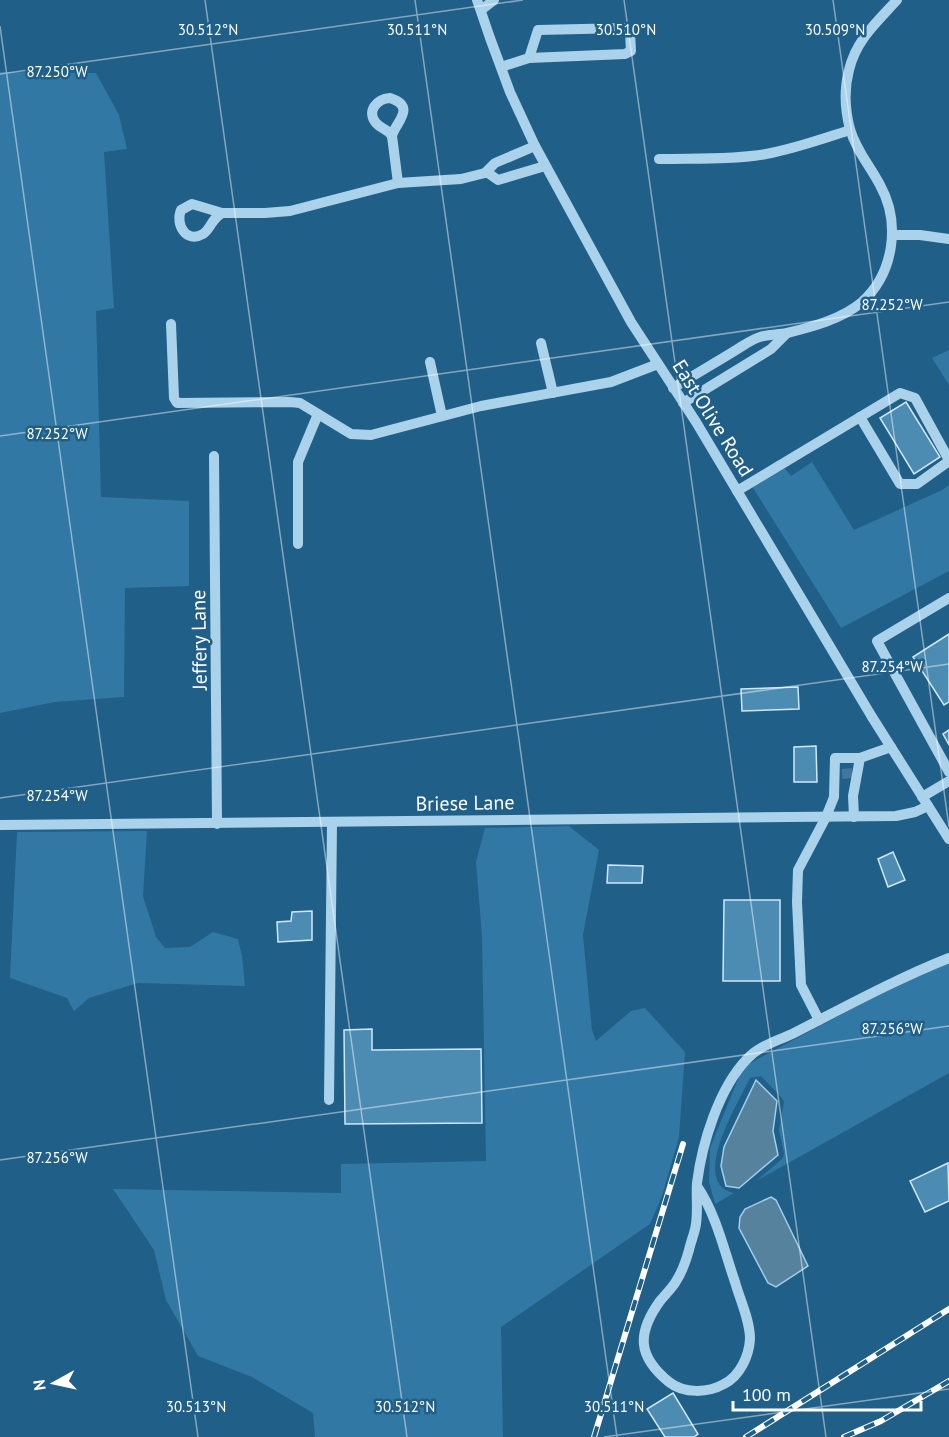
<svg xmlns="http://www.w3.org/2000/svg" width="949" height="1437" font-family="'PT Sans',sans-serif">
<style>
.green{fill:#3178a4}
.water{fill:#56829e;stroke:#9ecfec;stroke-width:1.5}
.building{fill:#4c8bb2;stroke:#cfe8f8;stroke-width:1.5}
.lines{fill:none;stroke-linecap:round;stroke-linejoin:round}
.minor-tunnel{stroke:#41779a;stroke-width:10;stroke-dasharray:10 5;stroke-linecap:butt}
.minor{stroke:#abd2eb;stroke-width:10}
.rail-casing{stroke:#fff;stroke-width:6}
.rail{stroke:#205f88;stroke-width:4;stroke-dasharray:11;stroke-linecap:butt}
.ticks{fill:none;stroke:#fff;stroke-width:1.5;stroke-opacity:0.45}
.labels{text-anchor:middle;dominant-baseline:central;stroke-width:5;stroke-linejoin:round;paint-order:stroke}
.street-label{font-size:20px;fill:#fff;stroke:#205f88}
.ticks-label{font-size:15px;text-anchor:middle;fill:#fff;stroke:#205f88;stroke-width:5;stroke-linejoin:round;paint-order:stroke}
</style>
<rect width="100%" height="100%" fill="#205f88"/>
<g class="green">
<polygon points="0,72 96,73 119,115 127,149 104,152 114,308 96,311 101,497 189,501 189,586 125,588 124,697 55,702 0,713"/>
<polygon points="949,350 949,385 932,358"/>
<polygon points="778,460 791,476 812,462 854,530 942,490 949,485 949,571 841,628 748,480"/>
<polygon points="569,826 599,850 583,935 592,1030 596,1041 631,1011 645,1008 685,1052 679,1137 662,1196 650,1224 501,1327 503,1437 315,1437 313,1413 252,1377 198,1356 166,1300 154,1250 113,1189 341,1193 341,1164 486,1161 482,936 476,862 485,828"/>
<polygon points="147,831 143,896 156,937 165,948 190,947 213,932 238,939 242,956 245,986 138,983 89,998 74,1011 67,998 10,978 17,832"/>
<path d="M949,957V1073L756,1181L782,1159L784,1154L779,1130L784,1102L782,1098L761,1076L750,1078C739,1102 688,1183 734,1193L715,1204L709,1182L710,1148L743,1067Z"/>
</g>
<g class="water">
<polygon points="756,1080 777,1101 773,1131 778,1155 739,1188 726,1186 721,1166 724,1147"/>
<polygon points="771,1197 776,1200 808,1266 776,1287 768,1283 739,1228 740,1217 745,1209"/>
</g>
<g class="building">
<polygon points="906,402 940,457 914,474 880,418"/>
<polygon points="949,634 949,702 944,705 913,657"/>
<polygon points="798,687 799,709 742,711 741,689"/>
<polygon points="949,730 949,745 943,734"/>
<polygon points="816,746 817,782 794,782 794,747"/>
<polygon points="893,852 905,880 888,887 878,859"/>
<polygon points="608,865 643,866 642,883 607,883"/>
<polygon points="724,900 780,900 780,981 723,981"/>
<polygon points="312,911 312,940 278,942 277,922 291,921 292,912"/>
<polygon points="372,1029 372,1050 481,1049 482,1123 345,1124 344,1030"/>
<polygon points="948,1163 949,1201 925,1212 910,1181"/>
<polygon points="673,1393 698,1434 694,1437 665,1437 647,1409"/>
</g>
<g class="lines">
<polyline class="minor-tunnel" points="842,774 853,773"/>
<g class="minor">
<polyline points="477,0 490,38 510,92 535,146 631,322 696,422 872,717 949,839"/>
<polyline points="481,10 494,0"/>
<polyline points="501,67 529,58 625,54 631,51 630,32 626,28 538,30 529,58"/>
<path d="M390,98C418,107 394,124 392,136C388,129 381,129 376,123C366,111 377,99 390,98Z"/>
<polyline points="392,136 398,183"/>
<path d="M659,159C694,158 731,160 766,154C794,149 822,139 850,130"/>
<polyline points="485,173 488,173 498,180 545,166"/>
<path d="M192,204L222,213C211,219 211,229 203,234C186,244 175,224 181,210Z"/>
<polyline points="222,213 265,213 290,211 398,183 461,179 485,173 495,163 535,146"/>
<polyline points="892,235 920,235 949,239"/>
<polyline points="171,324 174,398 177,403 290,402 300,403 351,434 371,435 481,406 611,382 658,364"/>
<polyline points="541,343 553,393"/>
<polyline points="430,362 442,416"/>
<path d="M673,388C694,375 715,363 736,350C743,346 752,339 760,337C768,334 778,335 787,333C812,327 842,319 862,302C894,273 901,223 880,185C870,166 856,150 850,129C845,110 844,89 849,70C856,40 877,22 897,0"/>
<polyline points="683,403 771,349 786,334"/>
<polyline points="860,417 900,484 917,484 949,461"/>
<polyline points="214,456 217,824"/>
<polyline points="737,491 900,393 915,398 949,460"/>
<polyline points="298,544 298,462 318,414"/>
<polyline points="949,598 877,641 949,772"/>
<polyline points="922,797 949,781"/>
<polyline points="854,817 853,796 860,758 891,747"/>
<polyline points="0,825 896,816 915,812 928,806"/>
<polyline points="819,1020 801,985 797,902 798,870 826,817 834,797 835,758 860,758"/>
<polyline points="329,1100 332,823"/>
<path d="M697,1186C716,1214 724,1250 735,1282C740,1300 750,1320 750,1339C749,1356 740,1376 724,1384C708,1393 684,1394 669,1382C637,1356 637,1333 660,1301C665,1295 671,1289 675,1283C681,1274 686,1261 689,1250C691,1241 695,1232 696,1224C698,1210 696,1196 697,1183C702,1143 719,1088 747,1059C760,1045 778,1041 794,1033C845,1007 896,979 949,958"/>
</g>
<g class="rail-casing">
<g id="rail">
<polyline points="594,1437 683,1144"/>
<polyline points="746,1437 949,1309"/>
<polyline points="844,1437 881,1421 949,1381"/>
</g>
</g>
<use href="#rail" class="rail"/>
</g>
<path class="ticks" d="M205,0L407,1437M415,0L617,1437M624,0L826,1437M833,0L949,827M0,26L198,1437M0,74L523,0M0,436L949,302M0,798L949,664M0,1160L949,1026M604,1437L949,1389"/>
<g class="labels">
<g class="street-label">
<text transform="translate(713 418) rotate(58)">East Olive Road</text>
<text transform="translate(199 640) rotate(-91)">Jeffery Lane</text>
<text transform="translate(465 803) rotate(-1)">Briese Lane</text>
</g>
</g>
<g class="ticks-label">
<text x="208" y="35">30.512°N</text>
<text x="417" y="35">30.511°N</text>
<text x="626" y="35">30.510°N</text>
<text x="835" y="35">30.509°N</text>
<text x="57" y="77">87.250°W</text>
<text x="892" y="310">87.252°W</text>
<text x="57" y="439">87.252°W</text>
<text x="892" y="672">87.254°W</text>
<text x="57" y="801">87.254°W</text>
<text x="892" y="1034">87.256°W</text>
<text x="57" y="1163">87.256°W</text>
<text x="196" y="1412">30.513°N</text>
<text x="405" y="1412">30.512°N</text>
<text x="614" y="1412">30.511°N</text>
</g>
<g transform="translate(54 1383) rotate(262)" stroke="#205f88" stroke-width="4.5" paint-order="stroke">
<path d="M0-4.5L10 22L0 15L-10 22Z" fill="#ffffff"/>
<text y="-9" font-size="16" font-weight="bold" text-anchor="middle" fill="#ffffff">N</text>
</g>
<path d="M733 1401v9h188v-9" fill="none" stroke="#ffffff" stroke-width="3"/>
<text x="742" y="1401" font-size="18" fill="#ffffff" stroke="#205f88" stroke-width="4.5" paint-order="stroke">100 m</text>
</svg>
